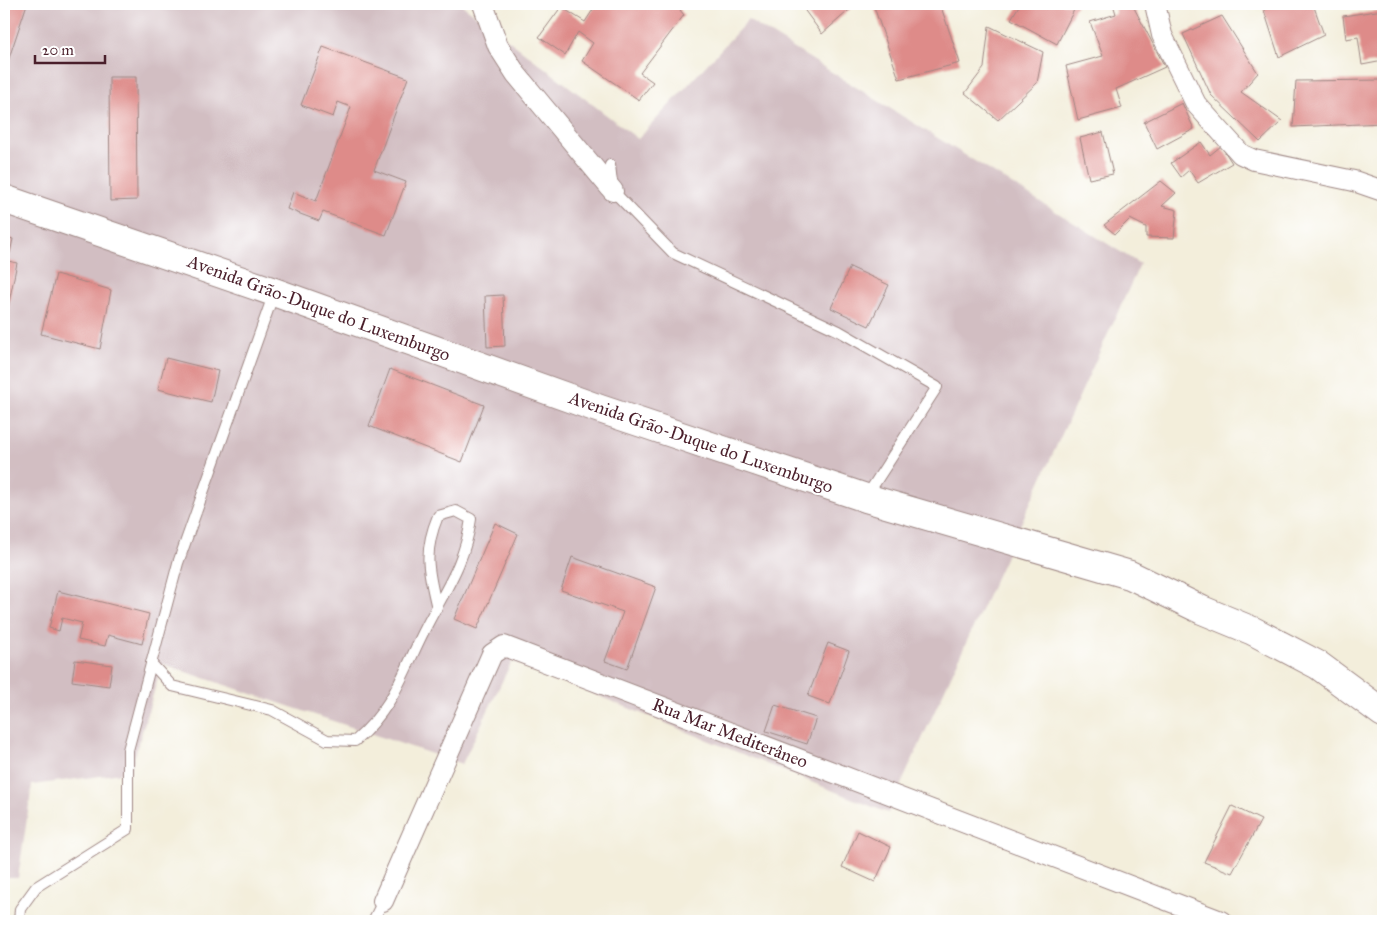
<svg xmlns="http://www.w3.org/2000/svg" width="1387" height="925" font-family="'IM FELL Great Primer',serif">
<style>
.industrial{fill:#d2bec2}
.building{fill:#de8b89}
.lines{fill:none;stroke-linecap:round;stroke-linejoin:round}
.lane-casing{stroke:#9e8683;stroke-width:12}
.street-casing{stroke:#9e8683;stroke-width:22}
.primary-casing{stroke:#9e8683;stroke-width:30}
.lane{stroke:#fff;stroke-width:10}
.street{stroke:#fff;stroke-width:20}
.primary{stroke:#fff;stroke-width:28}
.labels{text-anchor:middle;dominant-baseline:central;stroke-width:4;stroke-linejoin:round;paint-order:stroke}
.street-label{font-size:18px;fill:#4a1f2b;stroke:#fff}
</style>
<rect width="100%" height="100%" fill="#fff"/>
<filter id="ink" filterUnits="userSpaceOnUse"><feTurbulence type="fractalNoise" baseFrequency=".02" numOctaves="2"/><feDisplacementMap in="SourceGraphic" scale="10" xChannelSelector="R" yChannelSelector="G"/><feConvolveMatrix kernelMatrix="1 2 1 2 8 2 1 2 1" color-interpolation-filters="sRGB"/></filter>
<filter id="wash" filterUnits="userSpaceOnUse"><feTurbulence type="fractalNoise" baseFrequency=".0096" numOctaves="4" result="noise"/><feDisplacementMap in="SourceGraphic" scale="20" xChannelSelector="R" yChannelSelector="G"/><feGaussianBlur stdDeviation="1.12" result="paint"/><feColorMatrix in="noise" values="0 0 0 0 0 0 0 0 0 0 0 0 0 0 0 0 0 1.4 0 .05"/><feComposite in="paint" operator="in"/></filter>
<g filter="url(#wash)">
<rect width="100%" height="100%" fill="#f3eedb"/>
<polygon class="industrial" points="4,4 461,4 638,139 748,20 1140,264 888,813 512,661 462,764 162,664 130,772 32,785 18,878 4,878"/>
<g id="blocks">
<g class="building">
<polygon points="4,4 27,4 4,73"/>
<polygon points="594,4 684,4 680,10 684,15 640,73 653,82 639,100 582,61 593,43 578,32 565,55 539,37 561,7 585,22 596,5"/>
<polygon points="800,4 856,4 822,34"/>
<polygon points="873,4 940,4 960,63 899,79"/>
<polygon points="1020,4 1077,4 1057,44 1011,19"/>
<polygon points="1113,4 1132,4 1165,67 1116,89 1122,108 1078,120 1066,66 1103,56 1090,22 1116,14"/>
<polygon points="1262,4 1313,4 1324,35 1279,57"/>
<polygon points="1383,10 1383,61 1362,65 1358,37 1346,39 1343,16"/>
<polygon points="1222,16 1258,73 1241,92 1282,121 1260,142 1211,95 1183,34"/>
<polygon points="989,26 1043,52 1037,83 998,120 965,93 984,68"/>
<polygon points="323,47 408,78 374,170 406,182 386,235 323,212 319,221 287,209 293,192 316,201 351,107 338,102 333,117 301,105"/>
<polygon points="109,77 136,77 137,200 110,201"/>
<polygon points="1383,80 1383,123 1293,127 1296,81"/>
<polygon points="1182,103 1194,129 1157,149 1144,122"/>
<polygon points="1103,132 1113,174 1089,179 1080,138"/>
<polygon points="1201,142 1210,155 1221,146 1232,163 1198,183 1189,170 1181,177 1171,163"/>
<polygon points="1161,181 1176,193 1162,206 1177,210 1174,238 1146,237 1146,227 1130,219 1115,234 1104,225"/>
<polygon points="4,236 13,239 10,253 4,252"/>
<polygon points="4,260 17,263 5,322 4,322"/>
<polygon points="850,267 889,285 869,326 831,308"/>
<polygon points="56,274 111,290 100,349 41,334"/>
<polygon points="503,295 505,346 487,347 485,296"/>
<polygon points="166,358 218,371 211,402 158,389"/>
<polygon points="390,369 484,405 462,462 369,426"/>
<polygon points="495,523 518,534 477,629 454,619"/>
<polygon points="572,557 656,587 627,669 605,661 623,612 561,590"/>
<polygon points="58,591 149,614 142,644 108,635 105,646 78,640 82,623 62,618 59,631 49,628"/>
<polygon points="828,643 849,651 830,704 808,696"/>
<polygon points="75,660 112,665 109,686 72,681"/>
<polygon points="775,705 816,718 807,744 766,731"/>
<polygon points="1232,806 1261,820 1232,873 1204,862"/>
<polygon points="858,831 891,847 875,882 842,867"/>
</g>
</g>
</g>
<g filter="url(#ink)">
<use href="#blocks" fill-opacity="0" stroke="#9e8683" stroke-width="1"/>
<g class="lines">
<g class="lane-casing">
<g id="lane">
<polyline points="610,165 613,191 673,253 839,331 937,387 866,497"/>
<path d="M151,663L172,686L272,710L327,740L355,741C395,707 404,669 427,625C447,587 465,562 471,519L456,511L438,516C423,552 428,571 437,608"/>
<polyline points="19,921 20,909 36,887 128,829 128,750 178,563 274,293"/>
<polyline points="373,921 383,901"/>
</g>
</g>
<g class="street-casing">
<g id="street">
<polyline points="483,4 498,46 516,74 613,191"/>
<polyline points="1155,4 1162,35 1196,104 1241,154 1254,160 1354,181 1383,191"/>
<polyline points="383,901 492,654 504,646 1221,921"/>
</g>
</g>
<g class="primary-casing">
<polyline id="primary" points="4,199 274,292 600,409 866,498 1130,575 1202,610 1253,631 1318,665 1383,713"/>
</g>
<use href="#lane" class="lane"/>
<use href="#street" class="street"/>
<use href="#primary" class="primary"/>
</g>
</g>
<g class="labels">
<g class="street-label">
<text transform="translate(319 308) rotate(20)">Avenida Grão-Duque do Luxemburgo</text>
<text transform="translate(701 442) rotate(19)">Avenida Grão-Duque do Luxemburgo</text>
<text transform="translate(730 733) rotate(21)">Rua Mar Mediterâneo</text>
</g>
</g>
<rect width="1387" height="925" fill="none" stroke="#fff" stroke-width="20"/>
<path d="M35 55v8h70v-8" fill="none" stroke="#4a1f2b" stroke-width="2.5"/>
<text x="42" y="55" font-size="15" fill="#4a1f2b" stroke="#ffffff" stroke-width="4" paint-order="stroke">20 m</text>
</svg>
